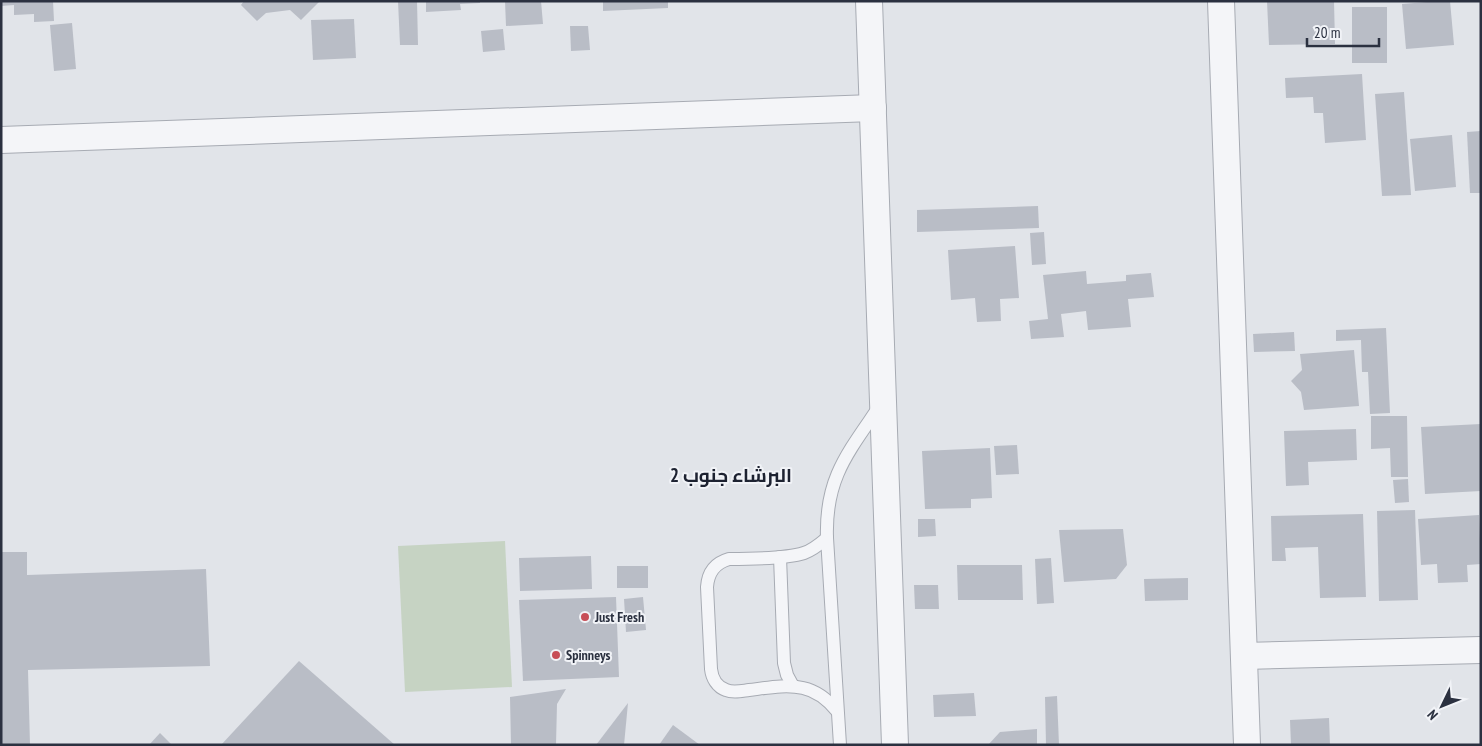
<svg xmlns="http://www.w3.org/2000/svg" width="1482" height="746" font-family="'PT Sans Narrow',Cairo,sans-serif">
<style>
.green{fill:#c6d3c3}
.building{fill:#b9bdc6}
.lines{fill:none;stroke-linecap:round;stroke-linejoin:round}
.service-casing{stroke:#a7abb3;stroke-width:14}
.minor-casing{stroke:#a7abb3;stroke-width:28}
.service{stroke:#f4f5f8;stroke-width:12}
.minor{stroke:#f4f5f8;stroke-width:26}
.poi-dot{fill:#c74e57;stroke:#f1f3f7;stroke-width:2}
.labels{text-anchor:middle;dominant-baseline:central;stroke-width:4;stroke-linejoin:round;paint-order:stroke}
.poi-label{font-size:14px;font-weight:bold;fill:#2b3140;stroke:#f1f3f7;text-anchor:start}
.district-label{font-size:19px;font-weight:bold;fill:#1d2231;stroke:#f1f3f7}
</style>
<rect width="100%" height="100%" fill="#e1e4e9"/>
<polygon class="green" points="505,541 512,687 405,692 398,546"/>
<g class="building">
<polygon points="1,1 53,1 54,21 34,22 34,14 14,15 14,5 1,6"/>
<polygon points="244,1 320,1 301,20 290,10 266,13 257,21 241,5"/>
<polygon points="398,1 417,1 418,45 400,45"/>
<polygon points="426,1 480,1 480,3 460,4 461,10 426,12"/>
<polygon points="505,1 541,1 543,24 506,26"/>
<polygon points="603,1 668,1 668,8 603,11"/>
<polygon points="1267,1 1334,1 1335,44 1269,45"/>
<polygon points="1439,1 1450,1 1454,45 1406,49 1402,4"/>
<rect x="1352" y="7" width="35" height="56"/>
<polygon points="354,19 356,58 313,60 311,20"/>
<polygon points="72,23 76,69 54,71 50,25"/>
<polygon points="570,26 588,26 590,50 571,51"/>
<polygon points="503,29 505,50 483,52 481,31"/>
<polygon points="1362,74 1366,140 1325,143 1323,113 1314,113 1313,97 1286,98 1285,78"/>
<polygon points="1404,92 1411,195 1382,196 1375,94"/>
<polygon points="1481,131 1481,193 1470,193 1467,132"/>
<polygon points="1452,135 1456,187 1415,191 1410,139"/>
<polygon points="1038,206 1039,228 917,232 917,210"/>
<polygon points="1044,232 1046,264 1032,265 1030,233"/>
<polygon points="1015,246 1019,298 1000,299 1001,321 977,322 975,298 951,300 948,250"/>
<polygon points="1086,271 1087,284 1126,281 1126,275 1151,273 1154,297 1128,299 1131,327 1088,330 1086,311 1061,314 1064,337 1031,339 1029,321 1048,319 1043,275"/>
<polygon points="1386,328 1390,413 1370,414 1368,372 1362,372 1361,340 1336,341 1336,330"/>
<polygon points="1294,332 1295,351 1254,352 1253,334"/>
<polygon points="1354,350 1359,406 1304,410 1301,392 1291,381 1302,370 1300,354"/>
<polygon points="1371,416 1407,416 1408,477 1391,477 1390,448 1371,449"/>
<polygon points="1481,424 1481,491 1425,494 1421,427"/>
<polygon points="1356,429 1357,460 1308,462 1309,485 1286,486 1284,431"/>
<polygon points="1017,445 1019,474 996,475 994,446"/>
<polygon points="990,448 992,498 971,499 971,508 925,509 922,451"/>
<polygon points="1408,479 1409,502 1395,503 1393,480"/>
<polygon points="1415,510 1418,600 1379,601 1377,511"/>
<polygon points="1363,514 1366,597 1320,598 1318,547 1285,548 1286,561 1272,561 1271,516"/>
<polygon points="1479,515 1481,564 1467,565 1468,582 1438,583 1437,564 1421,565 1418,519"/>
<polygon points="918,519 935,519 936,536 918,537"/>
<polygon points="1123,529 1127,565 1116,579 1064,582 1059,530"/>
<polygon points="1,552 27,552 27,575 206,569 210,666 28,670 30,745 1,745"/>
<polygon points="591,556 592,589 520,591 519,558"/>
<polygon points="1051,558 1054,603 1037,604 1035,559"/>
<polygon points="957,565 1022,565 1023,600 958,600"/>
<rect x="617" y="566" width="31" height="22"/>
<polygon points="1188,578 1188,600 1145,601 1144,579"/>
<polygon points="914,585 938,585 939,609 915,609"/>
<polygon points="616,597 619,677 523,681 519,600"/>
<polygon points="643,597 646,630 626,632 624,599"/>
<polygon points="299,661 395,745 221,745"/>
<polygon points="566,689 557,704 556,745 511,745 510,697"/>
<polygon points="974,693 976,716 934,717 933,695"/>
<polygon points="1057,696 1059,745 1046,745 1045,697"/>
<polygon points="628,703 624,745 596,745"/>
<polygon points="1329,718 1330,745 1291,745 1290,720"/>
<polygon points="673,725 700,745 659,745"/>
<polygon points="1037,729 1037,745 988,745 1000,732"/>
<polygon points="160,733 172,745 149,745"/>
</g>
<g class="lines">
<g class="service-casing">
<g id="service">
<path d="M827,538C820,544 813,550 804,553C785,559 749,559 729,559C715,563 708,572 707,587L711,669C712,678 717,687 726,690C733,693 741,691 749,690C766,688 786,684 803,688C817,691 828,700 837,711"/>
<polyline points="780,557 784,663 787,675 793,686"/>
<path d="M840,745L827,538C825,479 847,454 879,407"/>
</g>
</g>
<g class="minor-casing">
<g id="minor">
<polyline points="869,1 895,745"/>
<polyline points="1221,1 1247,745"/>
<polyline points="1,140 873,108"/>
<polyline points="1244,656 1481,650"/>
</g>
</g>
<use href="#service" class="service"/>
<use href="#minor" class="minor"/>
</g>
<g class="poi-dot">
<circle cx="585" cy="617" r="5"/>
<circle cx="556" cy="655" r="5"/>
</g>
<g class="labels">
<g class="poi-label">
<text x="595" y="617">Just Fresh</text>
<text x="566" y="655">Spinneys</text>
</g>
<g class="district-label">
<text x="731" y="475">البرشاء جنوب 2</text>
</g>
</g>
<rect width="1482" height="746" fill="none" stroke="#2b3140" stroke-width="5"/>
<g transform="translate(1442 706) rotate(227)" stroke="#f1f3f7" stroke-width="4" paint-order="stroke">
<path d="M0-4L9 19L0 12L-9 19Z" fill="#2b3140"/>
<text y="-8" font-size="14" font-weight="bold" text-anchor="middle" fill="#2b3140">N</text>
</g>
<path d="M1307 38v8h72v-8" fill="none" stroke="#2b3140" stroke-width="2.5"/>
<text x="1314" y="38" font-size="15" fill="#2b3140" stroke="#f1f3f7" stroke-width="4" paint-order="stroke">20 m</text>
</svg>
